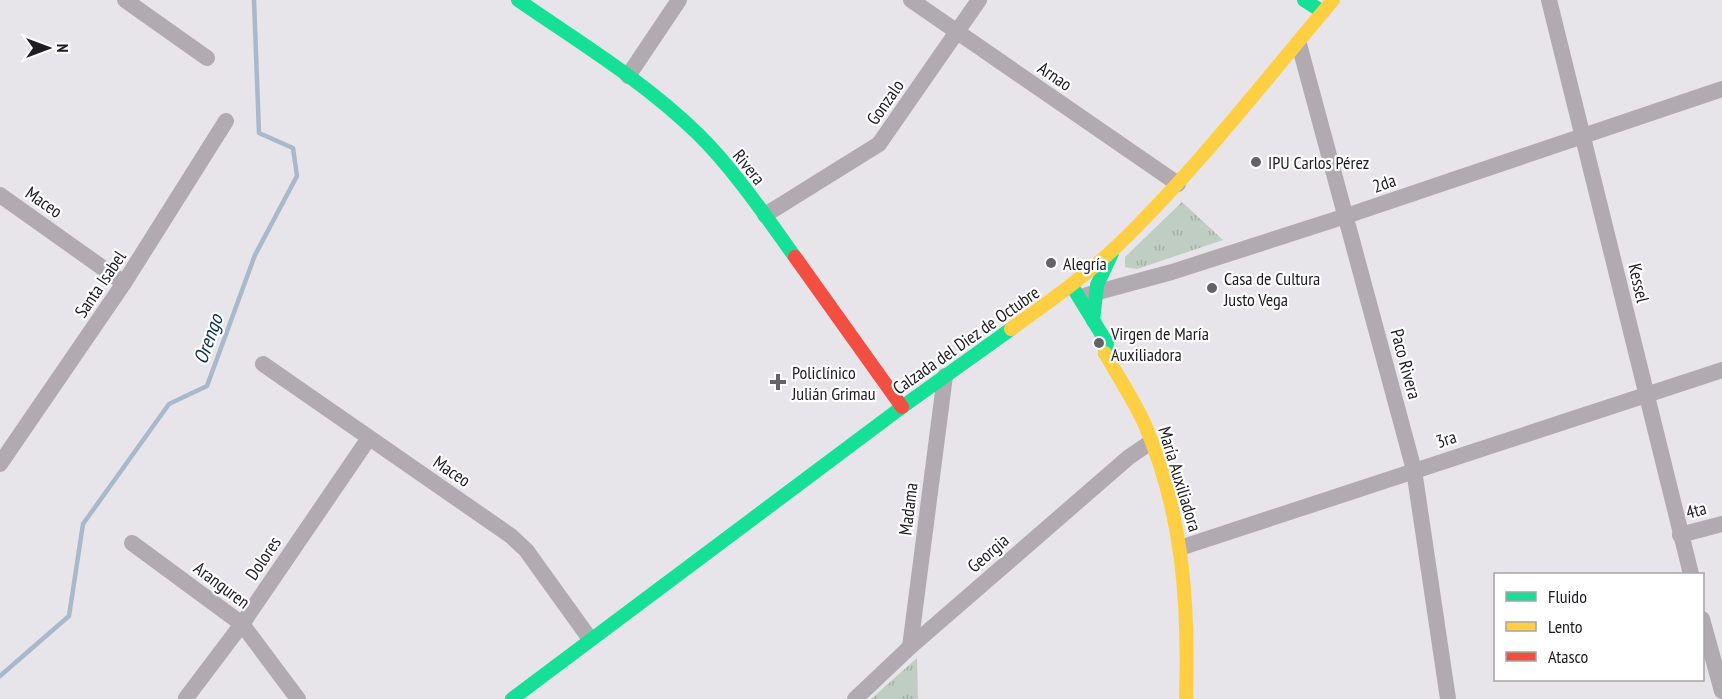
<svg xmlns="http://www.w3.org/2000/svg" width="1722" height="699" font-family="'PT Sans Narrow',sans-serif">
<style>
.park{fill:url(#park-tufts)}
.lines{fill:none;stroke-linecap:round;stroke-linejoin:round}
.stream{stroke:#a8b9cc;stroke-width:4.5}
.street{stroke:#b2aab1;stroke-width:16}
.fast{stroke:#16e098;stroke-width:14}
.slow{stroke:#ffcf43;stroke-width:14}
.jam{stroke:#f24e42;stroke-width:14}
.poi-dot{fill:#646267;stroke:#fff;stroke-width:2}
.labels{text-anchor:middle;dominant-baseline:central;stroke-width:4.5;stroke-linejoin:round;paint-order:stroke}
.street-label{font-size:18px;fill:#1e1c20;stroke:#fff}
.poi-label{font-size:18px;fill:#1e1c20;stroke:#fff;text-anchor:start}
.water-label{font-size:20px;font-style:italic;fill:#083455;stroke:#fff}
</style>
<defs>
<pattern id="park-tufts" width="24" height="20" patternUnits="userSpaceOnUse" patternTransform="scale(1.5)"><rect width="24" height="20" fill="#c0cdc2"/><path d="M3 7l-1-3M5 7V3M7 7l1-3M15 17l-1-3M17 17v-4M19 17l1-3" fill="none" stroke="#a5afa6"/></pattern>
</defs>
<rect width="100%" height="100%" fill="#e7e4ea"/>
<g class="park">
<polygon points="1182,202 1223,240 1137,269 1125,267 1125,257"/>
<polygon points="917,658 918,699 871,699"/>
</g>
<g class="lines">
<polyline class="stream" points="0,676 69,616 83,524 169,404 207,386 255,255 297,176 293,148 259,133 254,0"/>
<g class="street">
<polyline points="125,0 207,58"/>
<polyline points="911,0 1178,184"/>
<polyline points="1549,0 1691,574"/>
<polyline points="1299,44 1414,470 1448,699"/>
<polyline points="628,76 679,0"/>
<polyline points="0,195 124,283"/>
<polyline points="765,215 879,144 979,0"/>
<polyline points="1087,295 1172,272 1346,216 1722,89"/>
<polyline points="263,364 511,536 526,550 590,639"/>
<polyline points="0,464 124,283 226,121"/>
<polyline points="1680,535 1722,524"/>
<polyline points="132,543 242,624 298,699"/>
<polyline points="1183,547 1722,370"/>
<polyline points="1702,619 1722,691"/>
<polyline points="910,647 945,376"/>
<polyline points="186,698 242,624 369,438"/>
<polyline points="855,699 910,647 1129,457 1151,442"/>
</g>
<g class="fast">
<path d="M518,0C579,42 645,82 698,134C732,167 767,218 795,257"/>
<polyline points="1304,0 1323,12"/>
<polyline points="1072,286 1107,343 1105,353"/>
<polyline points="1093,321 1097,285 1112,253"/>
<polyline points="512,699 902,407 1011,329"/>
</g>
<g class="slow">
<path d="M1011,329C1047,303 1083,278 1116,247C1195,171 1262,84 1333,0"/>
<path d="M1105,353C1118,377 1134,400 1145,425C1183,513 1189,604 1186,699"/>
</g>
<polyline class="jam" points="795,257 902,407"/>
</g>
<g class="poi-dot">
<circle cx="1256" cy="162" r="6"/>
<circle cx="1051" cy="263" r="6"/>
<circle cx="1212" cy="288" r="6"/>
<circle cx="1099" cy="343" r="6"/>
<path d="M775 373h6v6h6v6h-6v6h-6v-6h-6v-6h6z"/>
</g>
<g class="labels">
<g class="street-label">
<text transform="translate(1055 76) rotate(34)">Arnao</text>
<text transform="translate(885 102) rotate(-55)">Gonzalo</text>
<text transform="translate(749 167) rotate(51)">Rivera</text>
<text transform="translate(1384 183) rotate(-19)">2da</text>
<text transform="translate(44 202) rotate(35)">Maceo</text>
<text transform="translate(1639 283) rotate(77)">Kessel</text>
<text transform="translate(100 284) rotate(-56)">Santa Isabel</text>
<text transform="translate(966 340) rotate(-35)">Calzada del Diez de Octubre</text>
<text transform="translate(1406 364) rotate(75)">Paco Rivera</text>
<text transform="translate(1446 439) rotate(-18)">3ra</text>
<text transform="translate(452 471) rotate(34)">Maceo</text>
<text transform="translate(1180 479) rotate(73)">María Auxiliadora</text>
<text transform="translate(908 509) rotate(-83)">Madama</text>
<text transform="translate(1696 510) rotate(-15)">4ta</text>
<text transform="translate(988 553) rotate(-41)">Georgia</text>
<text transform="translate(263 558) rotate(-56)">Dolores</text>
<text transform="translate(222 585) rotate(37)">Aranguren</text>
</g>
<g class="poi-label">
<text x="1268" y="162">IPU Carlos Pérez</text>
<text x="1063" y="263">Alegría</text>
<text x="1224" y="278">Casa de Cultura<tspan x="1224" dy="21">Justo Vega</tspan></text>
<text x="1111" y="333">Virgen de María<tspan x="1111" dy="21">Auxiliadora</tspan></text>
<text x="792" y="372">Policlínico<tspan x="792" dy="21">Julián Grimau</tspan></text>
</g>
<g class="water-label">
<text transform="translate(208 339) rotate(-70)">Orengo</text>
</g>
</g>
<rect x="1494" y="573" width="210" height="108" fill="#ffffff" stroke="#a5a4a6" stroke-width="1.5"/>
<rect x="1506" y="592" width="30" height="9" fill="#16e098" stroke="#a5a4a6" stroke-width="1.5"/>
<text x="1548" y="603" font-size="18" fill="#1e1c20">Fluido</text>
<rect x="1506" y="622" width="30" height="9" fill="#ffcf43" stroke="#a5a4a6" stroke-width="1.5"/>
<text x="1548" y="633" font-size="18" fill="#1e1c20">Lento</text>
<rect x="1506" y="652" width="30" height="9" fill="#f24e42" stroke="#a5a4a6" stroke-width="1.5"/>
<text x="1548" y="663" font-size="18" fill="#1e1c20">Atasco</text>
<g transform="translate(48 48) rotate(90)" stroke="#ffffff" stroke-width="4.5" paint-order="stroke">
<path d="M0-4.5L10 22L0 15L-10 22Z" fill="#1e1c20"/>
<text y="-9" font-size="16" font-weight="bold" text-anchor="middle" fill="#1e1c20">N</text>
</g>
</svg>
